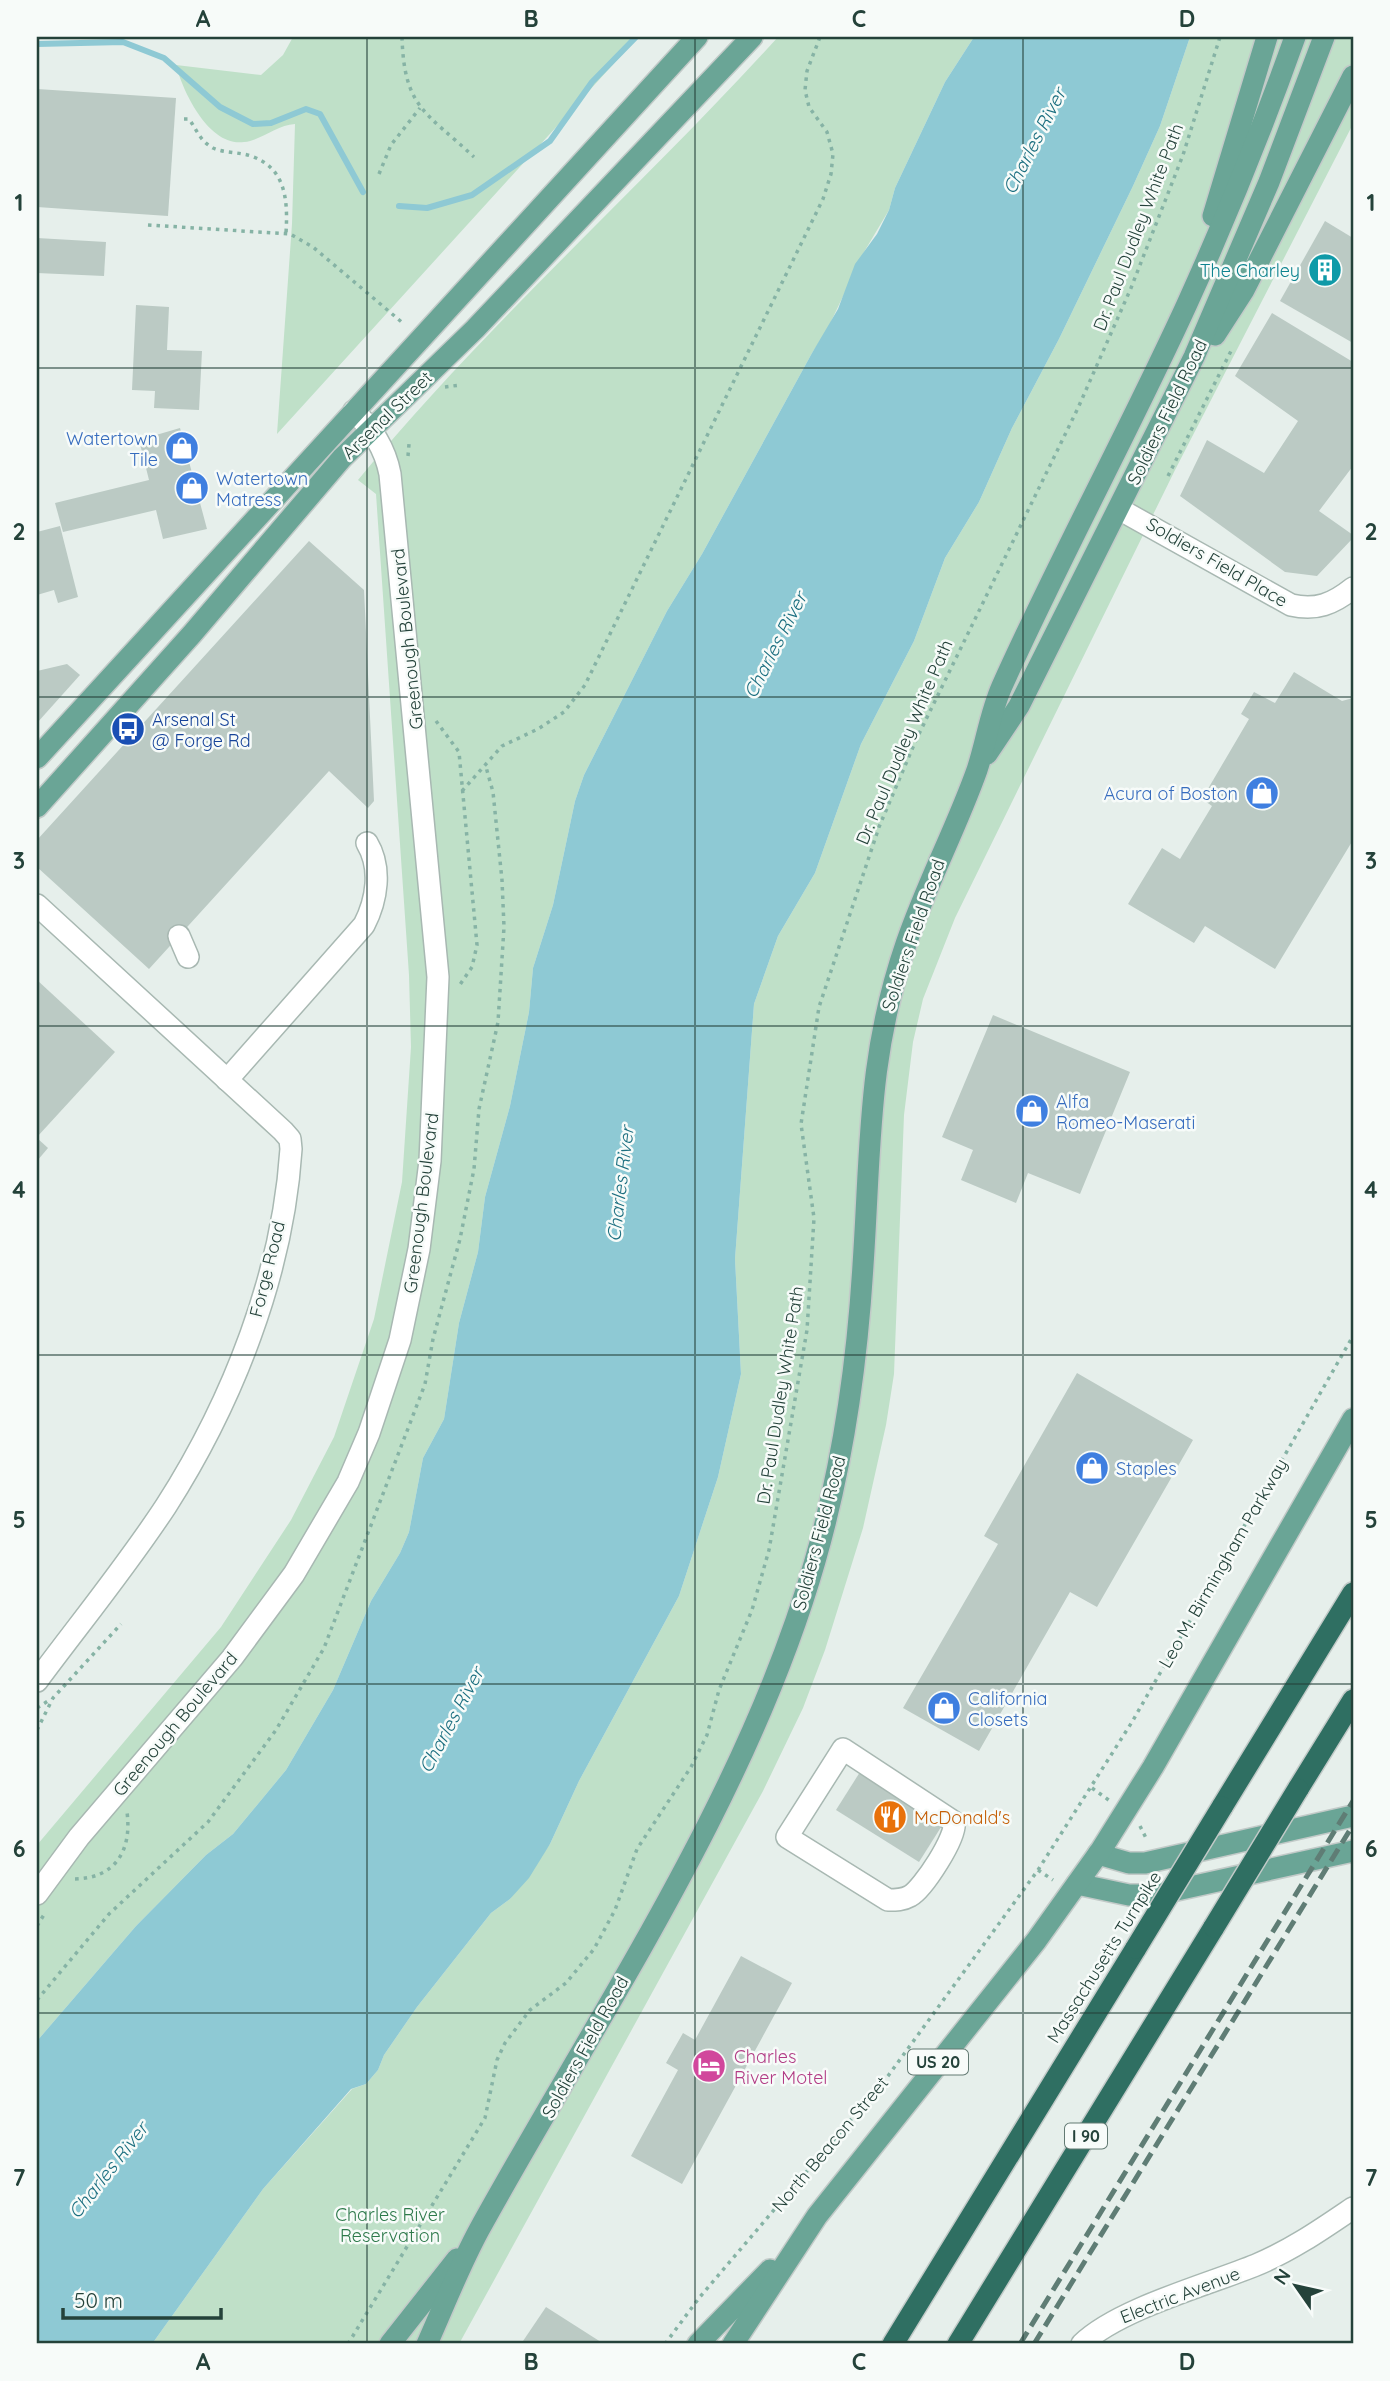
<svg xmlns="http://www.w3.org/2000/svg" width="1390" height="2381" font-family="Quicksand,sans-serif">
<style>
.green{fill:#bfe0c8}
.water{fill:#8ec9d4}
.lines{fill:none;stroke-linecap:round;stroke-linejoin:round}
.stream{stroke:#8ec9d4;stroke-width:6}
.building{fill:#bbcac4}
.minor-casing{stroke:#a8b8b2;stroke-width:24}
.major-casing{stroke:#c2cac8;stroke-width:24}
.highway-casing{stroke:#c2cac8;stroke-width:24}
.path{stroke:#86b3a5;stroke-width:3.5;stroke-dasharray:3.5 5;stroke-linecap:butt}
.minor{stroke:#fff;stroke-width:21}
.major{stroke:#6aa596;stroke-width:21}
.highway{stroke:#2f6f62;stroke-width:21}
.rail{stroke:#5f7d75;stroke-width:5;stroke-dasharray:14 7;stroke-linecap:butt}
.highway-bridge-casing{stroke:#c2cac8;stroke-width:24;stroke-linecap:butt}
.highway-bridge{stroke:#2f6f62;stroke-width:21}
.grid{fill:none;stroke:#24423a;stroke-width:2;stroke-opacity:0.55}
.labels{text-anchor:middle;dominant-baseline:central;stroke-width:5;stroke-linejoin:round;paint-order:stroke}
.shield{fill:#f7fbf9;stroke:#637a73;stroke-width:2}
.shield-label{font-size:16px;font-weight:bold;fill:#24423a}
.street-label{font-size:18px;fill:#24423a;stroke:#f7fbf9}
.culture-label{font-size:18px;fill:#0d838f;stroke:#f7fbf9;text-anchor:end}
.shop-label{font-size:18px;fill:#366cbe;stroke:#f7fbf9;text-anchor:start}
.transit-label{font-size:18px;fill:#164399;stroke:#f7fbf9;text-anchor:start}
.food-label{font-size:18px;fill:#c56008;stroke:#f7fbf9;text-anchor:start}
.hotel-label{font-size:18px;fill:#b23c85;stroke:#f7fbf9;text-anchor:start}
.park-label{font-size:18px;fill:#2d7a4b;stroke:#f7fbf9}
.water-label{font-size:19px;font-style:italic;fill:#1c6f80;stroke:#f7fbf9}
.neatline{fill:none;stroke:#24423a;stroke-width:2.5}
.grid-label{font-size:23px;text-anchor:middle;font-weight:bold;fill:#24423a}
</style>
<rect width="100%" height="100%" fill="#e6efeb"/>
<g class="green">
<path d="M293,37H638L277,434L292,224L295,124C277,125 262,140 244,142C209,147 183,92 176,65L261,75L283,55Z"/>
<path d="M778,37H974L945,82L895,188L889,210L864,252L827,330L812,353L702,554L667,611L584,775L575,801L553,905L533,968L529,1012L510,1106L485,1197L478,1252L459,1323L444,1419L423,1458L409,1532L400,1553L371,1601L333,1690L286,1770L233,1834L206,1855L136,1926L37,2041V1845L221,1627L291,1520L334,1437L374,1319L402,1182L411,1047L409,975L376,494L358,480C487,323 641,188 778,37Z"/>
<polygon points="1190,37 1353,37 1353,124 1175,470 955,918 923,999 913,1042 904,1115 894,1374 886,1425 863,1528 825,1650 803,1708 763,1791 459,2344 152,2344 263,2189 352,2089 366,2084 378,2070 384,2055 417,2007 491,1913 510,1899 550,1844 579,1781 679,1596 718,1477 741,1374 735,1259 754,1004 778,936 815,873 861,744 914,641 945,558 979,502 1012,428 1059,339 1133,186 1160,126"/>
</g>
<polygon class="water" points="974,37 1190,37 1160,126 1133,186 1059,339 1012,428 979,502 945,558 914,641 861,744 815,873 778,936 754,1004 735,1259 741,1374 718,1477 679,1596 579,1781 550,1844 529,1878 510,1899 491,1913 417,2007 384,2055 378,2070 366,2084 351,2089 263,2189 152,2344 37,2344 37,2041 136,1926 206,1855 233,1834 286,1770 333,1690 371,1601 400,1553 409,1532 423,1458 444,1419 459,1323 478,1252 485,1197 510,1106 529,1012 533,968 553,905 575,801 584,775 667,611 702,554 812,353 838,309 855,264 877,234 889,210 895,188 945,82"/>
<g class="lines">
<g class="stream">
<polyline points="37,44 123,42 164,58 220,107 253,124 271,123 306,109 320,114 363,192"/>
<polyline points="399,206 427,208 472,195 550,141 592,82 636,37"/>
</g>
</g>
<g class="building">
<polygon points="37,89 176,98 168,216 37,207"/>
<polygon points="1325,221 1353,238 1353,343 1280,301"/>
<polygon points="37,238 106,242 104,276 37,273"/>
<polygon points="136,305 169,307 167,350 202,351 199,410 154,408 155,391 132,390"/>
<polygon points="1272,313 1353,362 1353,466 1319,511 1353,535 1353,538 1317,576 1285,572 1180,496 1207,440 1264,473 1298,421 1235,376"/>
<polygon points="180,428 207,529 163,539 156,510 63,532 55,503 149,480 139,440"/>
<polygon points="60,526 78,597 58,603 54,590 37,595 37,532"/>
<polygon points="309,541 364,590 374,801 368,808 329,771 149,969 37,867 37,840"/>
<polygon points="67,664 80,675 37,723 37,671"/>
<polygon points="1294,672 1342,701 1353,698 1353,840 1275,969 1205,926 1194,943 1128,904 1162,848 1180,859 1212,806 1202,799 1249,719 1241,714 1254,692 1275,703"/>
<polygon points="37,980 115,1052 37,1137"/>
<polygon points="993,1015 1130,1072 1080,1194 1028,1173 1016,1203 961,1180 973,1150 942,1137"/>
<polygon points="37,1138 48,1148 37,1161"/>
<polygon points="1077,1373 1193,1440 1097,1607 1070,1592 979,1751 903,1708 998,1544 984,1536"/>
<polygon points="860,1772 943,1824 919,1862 836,1810"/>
<polygon points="741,1956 792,1983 682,2184 631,2156 678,2070 666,2063 683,2033 695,2040"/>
<polygon points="546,2307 604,2344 521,2344"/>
</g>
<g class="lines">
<g class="minor-casing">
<g id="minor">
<path d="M1119,509L1291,605C1316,611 1333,604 1353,588"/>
<path d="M37,905L283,1131L290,1139L291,1149C283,1274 233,1401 166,1506C126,1567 80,1623 37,1681"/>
<polyline points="179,936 188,957"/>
<path d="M227,1080L364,925C377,900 382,868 367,843"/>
<path d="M843,1749L954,1822C958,1835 923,1889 910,1896C903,1900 896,1900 888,1900L787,1837Z"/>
<path d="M37,1894L79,1837L232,1658L294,1574L348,1482L369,1433L400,1340L419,1249L430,1161L438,977L390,474C385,448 372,429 354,411"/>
<path d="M1082,2344C1118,2309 1207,2285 1256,2265C1292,2250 1322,2229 1353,2208"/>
</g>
</g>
<g class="major-casing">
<g id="major">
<polyline points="1213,216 1267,37"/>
<polyline points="1215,335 1244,290 1353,76"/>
<polyline points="987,754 1019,706 1194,357 1269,182 1324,37"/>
<polyline points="37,758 697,37"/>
<polyline points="37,807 192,634 342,458 475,329 752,37"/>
<polyline points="1098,1854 1129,1863 1145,1863 1353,1816"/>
<polyline points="1077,1884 1129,1895 1154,1895 1353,1851"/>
<polyline points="390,2344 457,2259"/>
<path d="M427,2344C444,2306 459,2267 479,2230C597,2016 747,1798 815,1561C843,1464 857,1366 863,1265C871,1149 867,1057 906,944C926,885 956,829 977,770C986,743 990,713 1002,686C1060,557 1128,433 1187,304C1227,216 1263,127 1295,37"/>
<polyline points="698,2344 770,2270"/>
<polyline points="733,2344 817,2216 1036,1941 1101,1850 1153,1767 1353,1419"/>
</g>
</g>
<g class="highway-casing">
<g id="highway">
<polyline points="1298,1789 1353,1700"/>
<polyline points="1222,1807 1353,1593"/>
<polyline points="893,2344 1136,1948"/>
<polyline points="958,2344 1214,1927"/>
</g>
</g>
<g class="path">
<path d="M402,37C404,108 426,112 474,157"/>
<path d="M184,119H189C197,130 200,141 213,148C224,153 239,152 251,156C286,168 288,200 286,233"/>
<polyline points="379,174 391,145 420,108"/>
<polyline points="148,225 290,234 313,247 404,324"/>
<polyline points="445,387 460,385"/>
<polyline points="408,456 409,444"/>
<polyline points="1168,476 1232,349"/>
<polyline points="436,721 459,752 477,945 472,967 459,986"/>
<polyline points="462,791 502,746 538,729 564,712 585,685 823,199 831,174 833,154 827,132 809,107 805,90 807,71 820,37"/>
<polyline points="37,1708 51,1699"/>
<polyline points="37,1730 53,1698 121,1624"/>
<polyline points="1092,1788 1110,1801"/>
<polyline points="1140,1826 1147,1840"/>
<polyline points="1038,1870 1053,1880"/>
<path d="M75,1879C116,1878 132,1850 127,1812"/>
<polyline points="37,1926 45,1913"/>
<polyline points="37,2000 109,1914 208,1822 276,1730 324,1648 425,1384 433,1339 460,1239 474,1169 479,1109 498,1022 504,927 502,880 493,792 486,767"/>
<polyline points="348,2344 485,2118 497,2060 505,2043 530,2010 566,1983 594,1949 615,1910 637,1849 691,1767 707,1735 719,1690 752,1610 769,1550 807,1330 814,1218 801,1124 819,1007 879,827 916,740 1078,408 1131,288 1183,155 1220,37"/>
<polyline points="665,2344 699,2298 888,2076 1038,1870 1132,1722 1353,1336"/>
</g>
<use href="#minor" class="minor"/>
<use href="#major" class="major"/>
<use href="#highway" class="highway"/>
<g class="rail">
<polyline points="1020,2344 1353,1801"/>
<polyline points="1034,2344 1353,1825"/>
</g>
<g class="highway-bridge-casing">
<g id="highway-bridge">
<polyline points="1214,1927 1298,1789"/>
<polyline points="1136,1948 1222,1807"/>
</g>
</g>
<use href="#highway-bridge" class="highway-bridge"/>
</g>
<path class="grid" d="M367,37V2344M695,37V2344M1023,37V2344M37,368H1353M37,697H1353M37,1026H1353M37,1355H1353M37,1684H1353M37,2013H1353"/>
<defs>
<g id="building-disc" transform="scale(1.75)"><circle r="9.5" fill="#0f9aa8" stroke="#f7fbf9"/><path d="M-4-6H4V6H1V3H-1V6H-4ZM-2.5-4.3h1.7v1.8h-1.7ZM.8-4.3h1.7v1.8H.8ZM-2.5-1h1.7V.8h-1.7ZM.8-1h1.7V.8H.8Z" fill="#fff"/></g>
<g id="shop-disc" transform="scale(1.75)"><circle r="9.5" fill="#3f7fe0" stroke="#f7fbf9"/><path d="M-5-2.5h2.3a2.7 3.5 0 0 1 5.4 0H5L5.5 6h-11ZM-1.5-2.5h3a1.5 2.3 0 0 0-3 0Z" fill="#fff"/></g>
<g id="bus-disc" transform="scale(1.75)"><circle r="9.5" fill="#1a4fb4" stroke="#f7fbf9"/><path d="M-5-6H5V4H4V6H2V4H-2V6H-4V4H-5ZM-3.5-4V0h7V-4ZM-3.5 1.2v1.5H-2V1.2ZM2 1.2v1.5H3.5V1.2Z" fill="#fff"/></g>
<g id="restaurant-disc" transform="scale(1.75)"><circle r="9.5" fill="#e8710a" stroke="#f7fbf9"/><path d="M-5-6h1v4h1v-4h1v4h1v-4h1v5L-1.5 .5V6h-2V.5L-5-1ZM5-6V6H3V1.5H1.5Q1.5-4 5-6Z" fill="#fff"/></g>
<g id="hotel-disc" transform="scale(1.75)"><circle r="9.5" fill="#d1479c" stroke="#f7fbf9"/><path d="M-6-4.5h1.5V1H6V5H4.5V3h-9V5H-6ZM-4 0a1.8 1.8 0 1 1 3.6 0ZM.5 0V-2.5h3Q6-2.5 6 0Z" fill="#fff"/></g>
</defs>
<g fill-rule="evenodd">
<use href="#building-disc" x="1325" y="270"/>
<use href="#shop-disc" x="182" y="448"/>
<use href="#shop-disc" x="192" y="488"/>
<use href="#bus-disc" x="128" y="729"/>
<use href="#shop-disc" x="1262" y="793"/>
<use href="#shop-disc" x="1032" y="1111"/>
<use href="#shop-disc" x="1092" y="1468"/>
<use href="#shop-disc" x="944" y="1708"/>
<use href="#restaurant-disc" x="890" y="1817"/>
<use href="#hotel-disc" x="709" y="2066"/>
</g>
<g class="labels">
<g class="shield">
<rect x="908" y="2049.5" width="60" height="25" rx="5"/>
<rect x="1065" y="2123.5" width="42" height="25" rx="5"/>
</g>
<g class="shield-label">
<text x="938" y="2062">US 20</text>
<text x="1086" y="2136">I 90</text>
</g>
<g class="street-label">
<text transform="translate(1138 227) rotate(-69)">Dr. Paul Dudley White Path</text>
<text transform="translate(1167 412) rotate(-64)">Soldiers Field Road</text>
<text transform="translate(387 415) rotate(-44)">Arsenal Street</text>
<text transform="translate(1217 562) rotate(30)">Soldiers Field Place</text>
<text transform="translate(407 639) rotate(-96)">Greenough Boulevard</text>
<text transform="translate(904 742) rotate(-67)">Dr. Paul Dudley White Path</text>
<text transform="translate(913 935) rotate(-71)">Soldiers Field Road</text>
<text transform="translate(421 1203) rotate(-83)">Greenough Boulevard</text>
<text transform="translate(267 1269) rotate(-76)">Forge Road</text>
<text transform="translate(780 1395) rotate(-81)">Dr. Paul Dudley White Path</text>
<text transform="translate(819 1533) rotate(-75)">Soldiers Field Road</text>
<text transform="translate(1223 1563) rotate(-60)">Leo M. Birmingham Parkway</text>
<text transform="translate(175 1724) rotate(-50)">Greenough Boulevard</text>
<text transform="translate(1104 1957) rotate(-58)">Massachusetts Turnpike</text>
<text transform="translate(585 2047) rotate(-61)">Soldiers Field Road</text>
<text transform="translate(830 2144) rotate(-50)">North Beacon Street</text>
<text transform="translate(1180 2295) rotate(-21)">Electric Avenue</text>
</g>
<g class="culture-label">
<text x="1300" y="270">The Charley</text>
</g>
<g class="shop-label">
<text x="158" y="438" text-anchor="end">Watertown<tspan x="158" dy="21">Tile</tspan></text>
<text x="216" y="478">Watertown<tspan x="216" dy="21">Matress</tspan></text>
<text x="1238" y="793" text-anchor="end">Acura of Boston</text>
<text x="1056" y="1101">Alfa<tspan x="1056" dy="21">Romeo-Maserati</tspan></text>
<text x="1116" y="1468">Staples</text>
<text x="968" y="1698">California<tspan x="968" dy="21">Closets</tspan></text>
</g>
<g class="transit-label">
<text x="152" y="719">Arsenal St<tspan x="152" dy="21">@ Forge Rd</tspan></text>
</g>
<g class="food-label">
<text x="914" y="1817">McDonald's</text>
</g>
<g class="hotel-label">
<text x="734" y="2056">Charles<tspan x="734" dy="21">River Motel</tspan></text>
</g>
<g class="park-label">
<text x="390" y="2214">Charles River<tspan x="390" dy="21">Reservation</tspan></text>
</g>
<g class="water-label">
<text transform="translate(1034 141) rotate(-63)">Charles River</text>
<text transform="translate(775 645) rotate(-63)">Charles River</text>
<text transform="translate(620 1184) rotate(-83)">Charles River</text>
<text transform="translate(451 1720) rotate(-62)">Charles River</text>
<text transform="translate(108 2170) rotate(-52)">Charles River</text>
</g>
</g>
<rect width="1390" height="2381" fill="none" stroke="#f7fbf9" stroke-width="77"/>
<g transform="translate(1296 2286) rotate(304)" stroke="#f7fbf9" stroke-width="5" paint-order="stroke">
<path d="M0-5L12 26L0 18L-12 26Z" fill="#24423a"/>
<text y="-10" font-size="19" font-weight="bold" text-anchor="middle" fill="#24423a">N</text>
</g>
<path d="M63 2308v10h158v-10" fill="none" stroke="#24423a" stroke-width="3.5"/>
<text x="74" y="2308" font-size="21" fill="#24423a" stroke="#f7fbf9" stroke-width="5" paint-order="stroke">50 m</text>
<rect x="38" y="38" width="1314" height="2304" class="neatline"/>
<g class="grid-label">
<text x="203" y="27">A</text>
<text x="531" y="27">B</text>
<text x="859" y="27">C</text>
<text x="1187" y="27">D</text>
<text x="19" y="211">1</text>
<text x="1371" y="211">1</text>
<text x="19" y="540">2</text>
<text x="1371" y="540">2</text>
<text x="19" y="869">3</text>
<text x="1371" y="869">3</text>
<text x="19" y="1198">4</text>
<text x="1371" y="1198">4</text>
<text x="19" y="1528">5</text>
<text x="1371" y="1528">5</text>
<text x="19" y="1857">6</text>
<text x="1371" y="1857">6</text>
<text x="19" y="2186">7</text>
<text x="1371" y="2186">7</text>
<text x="203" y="2370">A</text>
<text x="531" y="2370">B</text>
<text x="859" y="2370">C</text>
<text x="1187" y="2370">D</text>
</g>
</svg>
